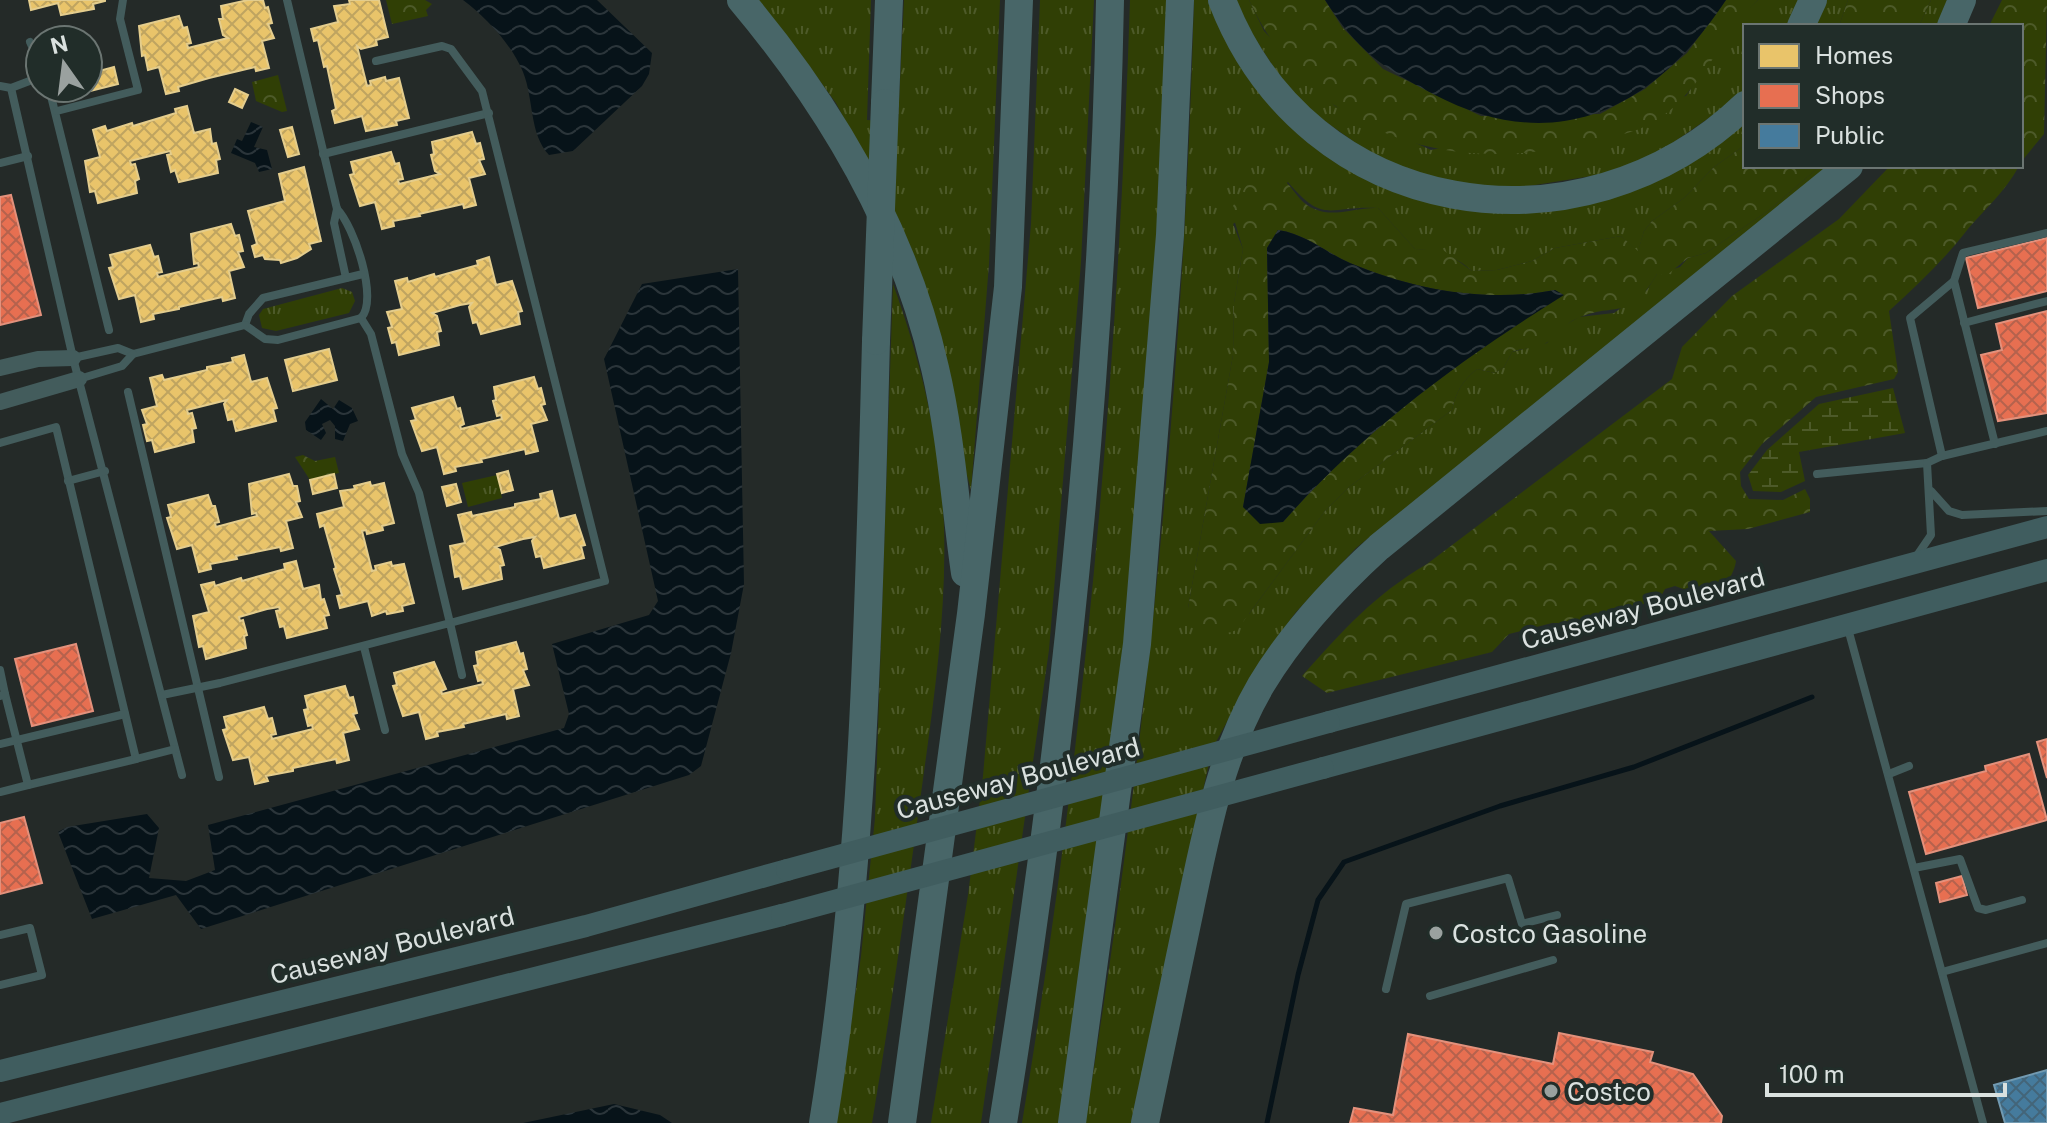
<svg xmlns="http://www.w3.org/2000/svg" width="2047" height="1123" font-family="'Public Sans',sans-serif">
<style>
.grass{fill:url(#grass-tufts)}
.forest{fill:url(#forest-crowns);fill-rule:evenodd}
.wetland{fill:url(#wetland-marsh)}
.water{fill:url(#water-waves)}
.homes{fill:url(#homes-cross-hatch);stroke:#e4cd8d;stroke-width:2}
.shops{fill:url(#shops-cross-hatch);stroke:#e3917c;stroke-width:2}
.public{fill:url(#public-cross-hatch);stroke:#729ab1;stroke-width:2}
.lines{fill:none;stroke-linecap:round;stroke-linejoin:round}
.stream{stroke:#071319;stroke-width:5}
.service{stroke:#435c5c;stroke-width:8}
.minor{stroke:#435c5c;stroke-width:16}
.secondary{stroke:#405d5f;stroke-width:22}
.motorway{stroke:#486668;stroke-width:28}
.secondary-bridge{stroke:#405d5f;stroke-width:22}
.motorway-bridge{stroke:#486668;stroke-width:28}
.poi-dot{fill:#9aa19f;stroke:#212d29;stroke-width:3}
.labels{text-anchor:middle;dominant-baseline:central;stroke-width:8;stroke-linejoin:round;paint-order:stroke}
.street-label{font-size:26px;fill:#dae1df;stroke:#212d29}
.poi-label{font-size:26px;fill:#dae1df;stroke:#212d29;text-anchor:start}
</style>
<defs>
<pattern id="grass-tufts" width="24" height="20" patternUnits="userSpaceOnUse" patternTransform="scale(2)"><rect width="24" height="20" fill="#303f05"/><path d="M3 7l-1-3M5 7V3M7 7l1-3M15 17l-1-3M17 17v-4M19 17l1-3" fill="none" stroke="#4d5a29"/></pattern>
<pattern id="forest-crowns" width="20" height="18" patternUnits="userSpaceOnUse" patternTransform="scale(2)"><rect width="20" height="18" fill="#303f05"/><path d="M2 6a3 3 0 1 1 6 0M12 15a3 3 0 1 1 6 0" fill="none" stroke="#4d5a29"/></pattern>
<pattern id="wetland-marsh" width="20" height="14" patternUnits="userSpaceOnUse" patternTransform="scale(2)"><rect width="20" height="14" fill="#303f05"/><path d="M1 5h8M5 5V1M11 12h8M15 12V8" fill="none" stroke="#4d5a29"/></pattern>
<pattern id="water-waves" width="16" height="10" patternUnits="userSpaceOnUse" patternTransform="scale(2)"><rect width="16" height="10" fill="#071319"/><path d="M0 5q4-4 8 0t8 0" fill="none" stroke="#2b353a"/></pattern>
<pattern id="homes-cross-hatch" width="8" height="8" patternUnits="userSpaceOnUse" patternTransform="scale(2)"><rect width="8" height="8" fill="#e9c46a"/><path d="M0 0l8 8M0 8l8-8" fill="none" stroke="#bfa460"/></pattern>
<pattern id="shops-cross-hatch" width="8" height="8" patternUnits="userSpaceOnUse" patternTransform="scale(2)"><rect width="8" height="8" fill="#e76f51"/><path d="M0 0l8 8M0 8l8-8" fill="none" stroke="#b5624d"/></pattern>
<pattern id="public-cross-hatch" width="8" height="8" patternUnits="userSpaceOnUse" patternTransform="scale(2)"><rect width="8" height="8" fill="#457b9d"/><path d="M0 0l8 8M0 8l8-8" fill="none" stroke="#436579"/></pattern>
</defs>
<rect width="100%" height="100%" fill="#242a28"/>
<g class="grass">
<polygon points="756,0 871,0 867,120 898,122 904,0 1000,0 989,264 971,490 897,218 836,103 787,36"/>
<polygon points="1040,0 1094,0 1081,262 1049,650 981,1123 931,1123 968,895 983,776 1031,224"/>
<path d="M1130,0H1170L1145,437L1117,719L1061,1123H1022C1084,752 1118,376 1130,0Z"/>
<path d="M1194,0H1212L1311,137L1528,209L1745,116V145L1714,167L1684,198L1652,221L1644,231L1638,252L1621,236L1555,248L1532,261L1497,270L1472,271C1454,255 1438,250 1415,249L1378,208C1329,205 1325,226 1288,182L1233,224L1243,249L1234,303L1233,355L1188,608L1249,614L1325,511L1349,487L1452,410C1456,392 1462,381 1477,369L1495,373L1504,367L1512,352L1547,343L1557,330L1579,317L1614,313L1647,290L1657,274L1680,267L1688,258L1706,253L1769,210L1820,166H1831L1356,548L1296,612L1261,660L1212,749L1131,1123H1085C1146,752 1184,376 1194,0Z"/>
<polygon points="1230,0 1249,0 1264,31 1335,106 1431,150 1686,96 1740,17 1758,0 1803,0 1791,26 1745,26 1745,93 1635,169 1491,192 1384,163 1295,100"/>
<polygon points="1822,0 1848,0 1839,26 1810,26"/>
<polygon points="1931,0 1947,0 1937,26 1919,26"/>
<path d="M893,284C921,361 941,444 944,527C947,625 930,725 917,823C903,923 889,1023 872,1123H836L861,956L875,818Z"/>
<polygon points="342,288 352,292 355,301 349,313 276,331 262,328 259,315 263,309"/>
<polygon points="497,475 502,498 468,507 462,483"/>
</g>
<g class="forest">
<polygon points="386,0 425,0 432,4 426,10 428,16 392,24"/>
<path d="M1249,0H1325L1342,27L1383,69L1481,116L1600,114L1645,89L1687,53L1726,0H1758C1718,39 1698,101 1646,126C1629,135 1605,137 1587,142C1449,178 1311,134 1249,0Z"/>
<polygon points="1848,0 1931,0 1919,26 1839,26"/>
<polygon points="2002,0 2047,0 2044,134 2021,162 2021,26 1989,26"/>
<polygon points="278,75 287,111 282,112 256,101 252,82"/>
<path d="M1745,145V166H1820L1769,210L1706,253L1688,258L1667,275L1657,274C1628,323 1618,301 1578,318C1563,324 1556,338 1543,345C1533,350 1522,347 1512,352L1504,367L1495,373L1477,369C1462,381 1456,392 1452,410L1349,487L1325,511L1237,630L1215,637C1201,630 1192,623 1188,608L1233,355L1234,303L1243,249L1231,209L1250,180C1299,166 1285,201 1320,211C1337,216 1359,207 1378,208L1415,249L1443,250L1472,271L1497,270L1532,261L1555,248L1621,236L1638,251L1644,231L1652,221L1684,198L1714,167ZM1278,230C1306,234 1325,252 1350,263C1414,290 1487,303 1555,290L1563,295C1460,360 1364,430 1283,522L1243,507L1269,362L1267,248Z"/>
<path d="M1890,166H2019C2004,194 1983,210 1964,234C1941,263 1916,286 1889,311L1898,372L1894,379L1816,397L1762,444L1740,472L1741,486L1749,499L1783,500L1805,489L1810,499V512L1748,529L1709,531L1736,561C1731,593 1700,597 1675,586L1665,589L1660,598L1590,623H1552L1509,634L1492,652L1327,693L1302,676C1343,630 1374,595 1427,564L1672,379L1682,347L1732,296L1839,219Z"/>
<polygon points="303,455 315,461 335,457 339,473 310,480 295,457"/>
</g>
<polygon class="wetland" points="1893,388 1905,433 1799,452 1805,481 1781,492 1753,491 1748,475 1767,450 1819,404"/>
<g class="water">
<path d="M463,0H597L652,53L649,74L642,86L573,151L549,155C529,134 534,99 523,72C512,45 486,17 463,0Z"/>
<path d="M1325,0H1726C1654,109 1556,159 1433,94C1381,67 1357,50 1325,0Z"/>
<polygon points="251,122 263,127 254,147 267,150 272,169 259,172 255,163 231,153 237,139 242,141"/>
<path d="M1278,230C1306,234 1325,252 1350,263C1414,290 1487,303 1555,290L1564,295C1460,360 1364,430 1283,522L1260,524L1243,507L1269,362L1267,248Z"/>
<polygon points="738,269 744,584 731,653 701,766 689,775 201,929 176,895 92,919 58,832 67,827 147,814 159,828 149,878 186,881 215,870 208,825 564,728 569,714 552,644 649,615 658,601 604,359 642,284"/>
<polygon points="321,399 333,409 339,400 352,408 358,421 350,424 343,441 335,439 335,426 330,420 322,424 326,433 321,440 306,430 305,422"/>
<polygon points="614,1104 660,1115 672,1123 523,1123"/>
</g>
<g class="homes">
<polygon points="29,0 105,0 105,1 93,4 94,9 61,15 58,3 31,10"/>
<polygon points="248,0 263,0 265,8 268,7 272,23 268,24 274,38 262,41 269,68 256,71 255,67 209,78 178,87 179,91 166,94 159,67 148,70 145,55 142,56 139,26 179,16 183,28 187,27 191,43 187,44 188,48 228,38 223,35 219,19 223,19 221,6"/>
<polygon points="349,0 379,0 388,37 376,40 377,45 361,49 357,46 367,86 371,85 370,81 385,77 386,81 399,78 409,118 396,121 397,125 366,131 362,116 335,123 332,111 336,109 327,66 324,67 318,40 314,41 311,29 338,22 334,6 350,4"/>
<polygon points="114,67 118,84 78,94 76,88 88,88 88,74"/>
<polygon points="235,89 248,95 242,108 229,102"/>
<polygon points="187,106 194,133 210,129 212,144 216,143 220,159 216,160 218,173 179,182 175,170 171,172 167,155 171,154 170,151 130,161 131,165 135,164 139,179 135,181 137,193 98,203 95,191 90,192 85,161 100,157 93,130 105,126 107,131 132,123 133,126 176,113 175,109"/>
<polygon points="292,127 299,154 288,157 280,130"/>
<polygon points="472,132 476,144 480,143 484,159 479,160 485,174 469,178 476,205 464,208 463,204 419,214 420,216 393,221 394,226 382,229 375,202 360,206 350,175 354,174 351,162 391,152 395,164 399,163 403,179 398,180 399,184 440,174 435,171 431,155 434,154 432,142"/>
<polygon points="304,167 321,241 309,244 311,249 297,258 281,263 280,260 265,259 263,255 255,257 252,246 257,244 248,211 285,201 279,174"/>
<polygon points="231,224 235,236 239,235 243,251 238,252 244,267 229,271 235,298 223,301 222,297 179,307 179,309 153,314 154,319 141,322 135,295 119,299 109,268 113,267 110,255 150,245 154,257 158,256 162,272 157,273 158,277 199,267 198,263 194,264 191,234"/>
<polygon points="489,257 496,285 512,281 522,311 518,312 520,324 481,334 477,322 473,323 469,307 472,303 460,305 432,313 437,316 441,331 437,332 439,345 399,355 396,342 392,343 388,328 392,327 387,312 402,309 395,281 407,278 408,282 434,274 435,277 478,265 477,261"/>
<polygon points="329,349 337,380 293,391 285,360"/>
<polygon points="244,355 251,382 267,378 277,408 273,409 276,421 236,431 233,419 228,420 224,404 227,400 187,410 188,414 192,413 196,428 192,429 194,442 155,452 152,440 147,441 143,425 147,424 142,410 157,406 150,378 162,375 164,380 207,370 207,367 233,362 232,358"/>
<polygon points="534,377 538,389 541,388 545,404 541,405 547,420 531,424 538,451 526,454 525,449 481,459 482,462 455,467 456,471 444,474 437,447 422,451 411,421 416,420 412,408 453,397 457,409 460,408 464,424 460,426 461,429 502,419 501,415 497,416 493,401 496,400 494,387"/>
<polygon points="508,471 513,490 502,493 497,474"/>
<polygon points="289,474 293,486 297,486 300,501 296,502 302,517 286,521 293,548 281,551 280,547 236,556 237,559 210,564 211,569 199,572 192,545 177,549 167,518 171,517 168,505 208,495 212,506 215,506 219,522 215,523 216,527 257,516 256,513 252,514 249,484"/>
<polygon points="334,474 337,488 313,494 310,480"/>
<polygon points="370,482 371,486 384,483 394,523 382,526 383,530 367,534 366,530 362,531 372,571 376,570 375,566 391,562 392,566 404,564 414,603 402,606 403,611 387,614 386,611 372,616 368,601 340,608 337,596 342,595 334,569 336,568 324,525 320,527 317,514 344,507 340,491 355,489 354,486"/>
<polygon points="456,484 461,502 447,506 442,487"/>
<polygon points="552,491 559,519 575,515 585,545 581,546 584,558 544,568 541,556 536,557 532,541 535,537 523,539 495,547 500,550 504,565 500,566 502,579 463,589 460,576 455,577 450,546 465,543 458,515 471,512 472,516 515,507 515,504 541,499 540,494"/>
<polygon points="296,561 303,589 319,585 321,600 324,599 329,615 324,616 327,628 287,638 284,626 280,627 276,611 280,610 279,607 267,609 239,617 240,621 243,620 247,635 244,636 246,648 206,659 203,646 199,647 193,616 209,612 201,585 214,582 215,586 241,578 242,581 285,569 284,564"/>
<polygon points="516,642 520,654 523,653 527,669 523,670 529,685 513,689 519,716 507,719 506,714 463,724 464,727 437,732 438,736 426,739 419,712 403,716 393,686 397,685 394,673 434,662 446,689 441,691 442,694 483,684 482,680 478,681 474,666 478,665 476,652"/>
<polygon points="345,686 349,698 353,697 357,713 353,714 359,729 343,733 349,760 337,763 336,759 293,768 293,771 266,776 268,781 255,784 249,757 233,760 223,730 227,729 224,717 264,707 268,719 272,718 276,734 271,735 272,739 313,729 312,725 308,726 304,710 308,709 305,696"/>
</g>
<g class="shops">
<polygon points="11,195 41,315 0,325 0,197"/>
<polygon points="2047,238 2047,291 1978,308 1966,258"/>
<polygon points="2047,311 2047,413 1998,421 1981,355 2002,350 1996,324"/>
<polygon points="76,644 93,711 32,726 15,659"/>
<polygon points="2047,739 2047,778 2037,742"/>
<polygon points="2029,754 2047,820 1926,854 1909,792 1986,771 1985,766"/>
<polygon points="24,817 42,883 0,894 0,823"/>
<polygon points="1962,876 1967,895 1940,902 1936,883"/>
<polygon points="1559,1033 1653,1052 1650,1062 1693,1074 1722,1116 1721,1123 1350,1123 1354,1108 1393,1115 1408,1034 1553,1064"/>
</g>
<polygon class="public" points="2047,1070 2047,1123 2005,1123 1994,1085"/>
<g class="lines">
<polyline class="stream" points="1267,1123 1298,975 1318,900 1344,862 1500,806 1634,767 1812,697"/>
<g class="service">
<path d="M287,0L337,209C354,226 379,300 361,318"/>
<polyline points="30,42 40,65"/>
<polyline points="0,86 11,88 73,358 182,775"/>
<polyline points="11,88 40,77"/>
<polyline points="49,88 109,330"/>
<polyline points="57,111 138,90 120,19 123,0"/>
<polyline points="323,154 489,113"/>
<polyline points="0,163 28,156"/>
<polyline points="337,209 334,223 346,278"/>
<polyline points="1954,281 1963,253 2047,233"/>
<polyline points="361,318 371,334 402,454 419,493 450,623 605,581 482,91 451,49 442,46 376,61"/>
<polyline points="1964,323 2047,301"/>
<polyline points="245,325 249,314 263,298 363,274"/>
<polyline points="245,325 265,339 278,340 361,318"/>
<polyline points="73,358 118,348 133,354 245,325"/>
<polyline points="79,379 122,366 133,354"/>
<polyline points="128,392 219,777"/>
<polyline points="0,443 56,427 136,759 28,785 5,694"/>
<polyline points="1942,456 1910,318 1954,281 1995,444"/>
<polyline points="1817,474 1927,463 1942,456 2047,431"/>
<polyline points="68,481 105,471"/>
<polyline points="1931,491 1949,511 1962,515 2047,511"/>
<polyline points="1916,557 1931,535 1927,463"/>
<polyline points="1847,625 1983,1123"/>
<polyline points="364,647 385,730"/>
<polyline points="0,670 5,694 0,696"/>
<polyline points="162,695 220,683 450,623 462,675"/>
<polyline points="0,744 125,714"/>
<polyline points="136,759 175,749"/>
<polyline points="1889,774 1909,766"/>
<polyline points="0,792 28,785"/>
<polyline points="1914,868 1960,859 1978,908 1986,910 2022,900"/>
<polyline points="0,935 30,928 42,975 0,985"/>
<polyline points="1942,972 2047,943"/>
<polyline points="1386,989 1406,904 1508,878 1522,924 1557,915"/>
<polyline points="1430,996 1553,960"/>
</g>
<g class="minor">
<polyline points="0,368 38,359 73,358"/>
<polyline points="0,402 79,379"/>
</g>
<g class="secondary">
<polyline points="1329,722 2047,527"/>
<polyline points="1323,768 2047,570"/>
<polyline points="0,1071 586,926 787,870"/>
<polyline points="0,1114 782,915"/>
</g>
<g class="motorway">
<path d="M741,0C831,107 904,231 935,368C951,436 955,504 965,573"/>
<path d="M1222,0C1307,221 1580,263 1745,105"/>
<polyline points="1801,26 1813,0"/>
<polyline points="1951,26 1962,0"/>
<polyline points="885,103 889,0"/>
<path d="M823,1123C865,864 869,603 876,341"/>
<polyline points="902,1123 971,614 1008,287 1019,0"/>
<path d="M1003,1123C1063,752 1103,376 1110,0"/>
<polyline points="1072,1123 1137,644 1170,235 1180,0"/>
<path d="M1145,1123C1160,1052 1175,981 1190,909C1206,833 1221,753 1261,685C1293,632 1334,588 1379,547L1849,166"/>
</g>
<g class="secondary-bridge">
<polyline points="787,870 1329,722"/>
<polyline points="782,915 1323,768"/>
</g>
<polyline class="motorway-bridge" points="876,341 885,103"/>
</g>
<g class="poi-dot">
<circle cx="1436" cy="933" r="8"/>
<circle cx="1551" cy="1091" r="8"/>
</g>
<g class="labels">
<g class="street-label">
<text transform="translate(1643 608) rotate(-15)">Causeway Boulevard</text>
<text transform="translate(1018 778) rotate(-15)">Causeway Boulevard</text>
<text transform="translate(392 945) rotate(-14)">Causeway Boulevard</text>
</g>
<g class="poi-label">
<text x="1452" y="933">Costco Gasoline</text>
<text x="1567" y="1091">Costco</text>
</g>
</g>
<rect x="1743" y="24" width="280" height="144" fill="#212d29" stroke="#6b7572" stroke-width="2"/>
<rect x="1759" y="44" width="40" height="24" fill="#e9c46a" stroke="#6b7572" stroke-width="2"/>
<text x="1815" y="64" font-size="24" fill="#dae1df">Homes</text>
<rect x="1759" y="84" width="40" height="24" fill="#e76f51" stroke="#6b7572" stroke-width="2"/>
<text x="1815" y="104" font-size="24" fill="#dae1df">Shops</text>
<rect x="1759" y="124" width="40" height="24" fill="#457b9d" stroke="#6b7572" stroke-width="2"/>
<text x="1815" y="144" font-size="24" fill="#dae1df">Public</text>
<g transform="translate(64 64) rotate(346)"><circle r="38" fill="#212d29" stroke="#6b7572" stroke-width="2"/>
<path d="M0-6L14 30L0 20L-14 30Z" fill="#9aa19f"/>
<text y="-12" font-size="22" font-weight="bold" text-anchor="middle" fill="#dae1df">N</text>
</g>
<path d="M1767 1083v12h238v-12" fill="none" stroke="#dae1df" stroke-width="4"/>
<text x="1779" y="1083" font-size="24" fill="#dae1df" stroke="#212d29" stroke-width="6" paint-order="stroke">100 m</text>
</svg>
